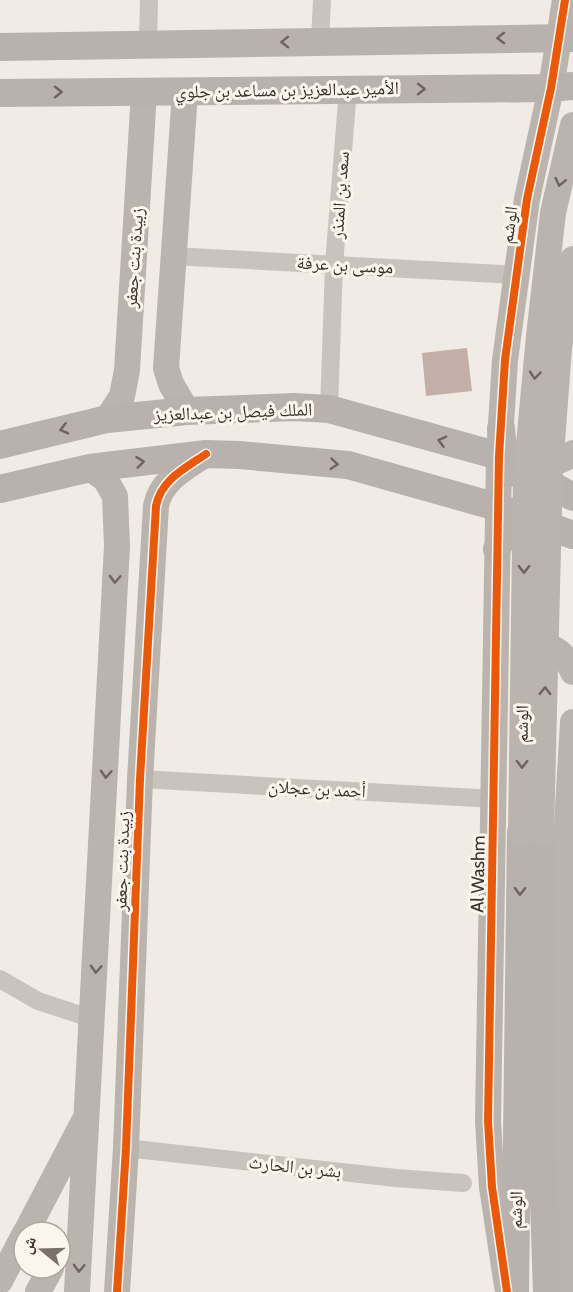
<svg xmlns="http://www.w3.org/2000/svg" width="573" height="1292" font-family="Cabin,'Noto Naskh Arabic',sans-serif">
<style>
.building{fill:#c3afa7}
.lines{fill:none;stroke-linecap:round;stroke-linejoin:round}
.street{stroke:#c9c3be;stroke-width:18}
.secondary{stroke:#bab3ae;stroke-width:26}
.primary{stroke:#b8b1ad;stroke-width:28}
.secondary-bridge{stroke:#bab3ae;stroke-width:26}
.cycleway-casing{stroke:#fbf5ee;stroke-width:11}
.cycleway{stroke:#e8590c;stroke-width:8}
.oneway{stroke:#6d645f}
.oneway2{stroke:#6e645f}
.labels{text-anchor:middle;dominant-baseline:central;stroke-width:6;stroke-linejoin:round;paint-order:stroke}
.street-label{font-size:18px;fill:#3b302b;stroke:#fbf5ee}
</style>
<rect width="100%" height="100%" fill="#f0ebe5"/>
<polygon class="building" points="467,348 472,391 426,396 422,353"/>
<g class="lines">
<g class="street">
<polyline points="320,41 322,0"/>
<polyline points="148,44 149,0"/>
<polyline points="173,256 517,275"/>
<polyline points="329,409 334,265 348,89"/>
<polyline points="140,779 494,799"/>
<polyline points="0,979 38,1001 93,1019"/>
<polyline points="126,1148 396,1178 463,1183"/>
</g>
<g class="secondary">
<polyline points="185,92 166,368 171,384 187,411"/>
<polyline points="107,419 122,396 127,370 144,92"/>
<path d="M529,461C546,465 560,464 573,453"/>
<path d="M526,644C548,642 565,651 573,672"/>
<polyline points="26,1232 83,1123"/>
<polyline points="0,1281 24,1235"/>
<polyline points="507,1286 492,1187 488,1121 499,456 505,360 527,199 551,88 565,0"/>
<polyline points="38,1292 51,1268"/>
<polyline points="77,1292 117,546 115,496 105,479 90,468"/>
<path d="M117,1292L126,1148L140,779L156,506C161,480 184,469 206,454"/>
<polyline points="571,1292 565,1171 565,858 573,722"/>
</g>
<g class="primary">
<polyline points="0,47 573,38"/>
<polyline points="0,93 551,88 573,86"/>
<polyline points="501,428 504,459 509,473"/>
<polyline points="0,445 107,419 187,411 295,407 329,409 499,456 573,497"/>
<polyline points="0,489 90,468 206,454 239,455 348,465 497,507 573,535"/>
<path d="M497,549C504,531 514,513 533,505"/>
<polyline points="541,833 540,1081 547,1292"/>
<polyline points="515,1292 521,832"/>
</g>
<g class="secondary-bridge">
<polyline points="521,832 526,477 539,336 553,213 573,125"/>
<polyline points="541,833 550,468 559,348 573,259"/>
</g>
<g class="cycleway-casing">
<g id="cycleway">
<path d="M117,1292L126,1148L140,779L156,506C161,480 184,469 206,454"/>
<polyline points="507,1292 492,1187 488,1121 499,456 505,360 527,199 551,88 565,0"/>
</g>
</g>
<use href="#cycleway" class="cycleway"/>
</g>
<defs><path id="oneway-chevron" d="M-2-3.5L2.5 0L-2 3.5" fill="none" stroke-width="1.6" stroke-linecap="round" stroke-linejoin="round" transform="scale(1.5)"/></defs>
<g class="oneway">
<use href="#oneway-chevron" transform="translate(501 38) rotate(179)"/>
<use href="#oneway-chevron" transform="translate(285 42) rotate(179)"/>
<use href="#oneway-chevron" transform="translate(421 89)"/>
<use href="#oneway-chevron" transform="translate(58 92) rotate(-1)"/>
<use href="#oneway-chevron" transform="translate(64 429) rotate(166)"/>
<use href="#oneway-chevron" transform="translate(442 441) rotate(-165)"/>
<use href="#oneway-chevron" transform="translate(140 462) rotate(-7)"/>
<use href="#oneway-chevron" transform="translate(334 464) rotate(5)"/>
<use href="#oneway-chevron" transform="translate(520 891) rotate(91)"/>
</g>
<g class="oneway2">
<use href="#oneway-chevron" transform="translate(560 182) rotate(103)"/>
<use href="#oneway-chevron" transform="translate(535 375) rotate(95)"/>
<use href="#oneway-chevron" transform="translate(524 569) rotate(91)"/>
<use href="#oneway-chevron" transform="translate(115 579) rotate(93)"/>
<use href="#oneway-chevron" transform="translate(545 691) rotate(-89)"/>
<use href="#oneway-chevron" transform="translate(522 764) rotate(91)"/>
<use href="#oneway-chevron" transform="translate(106 774) rotate(93)"/>
<use href="#oneway-chevron" transform="translate(96 969) rotate(93)"/>
<use href="#oneway-chevron" transform="translate(79 1268) rotate(93)"/>
</g>
<g class="labels">
<g class="street-label">
<text transform="translate(287 90) rotate(-1)">الأمير عبدالعزيز بن مساعد بن جلوي</text>
<text transform="translate(340 195) rotate(-86)">سعد بن المنذر</text>
<text transform="translate(509 225) rotate(-82)">الوشم</text>
<text transform="translate(134 258) rotate(-86)">زبيدة بنت جعفر</text>
<text transform="translate(345 265) rotate(3)">موسى بن عرفة</text>
<text transform="translate(233 412) rotate(-2)">الملك فيصل بن عبدالعزيز</text>
<text transform="translate(522 724) rotate(-89)">الوشم</text>
<text transform="translate(317 789) rotate(3)">أحمد بن عجلان</text>
<text transform="translate(122 861) rotate(-88)">زبيدة بنت جعفر</text>
<text transform="translate(478 874) rotate(-89)">Al Washm</text>
<text transform="translate(295 1167) rotate(6)">بشر بن الحارث</text>
<text transform="translate(516 1210) rotate(-89)">الوشم</text>
</g>
</g>
<g transform="translate(42 1250) rotate(289)"><circle r="28" fill="#fbf5ee" stroke="#aea6a0" stroke-width="1.5"/>
<path d="M0-4.5L10 22L0 15L-10 22Z" fill="#7a716c"/>
<text y="-9" font-size="16" font-weight="bold" text-anchor="middle" fill="#3b302b">ش</text>
</g>
</svg>
